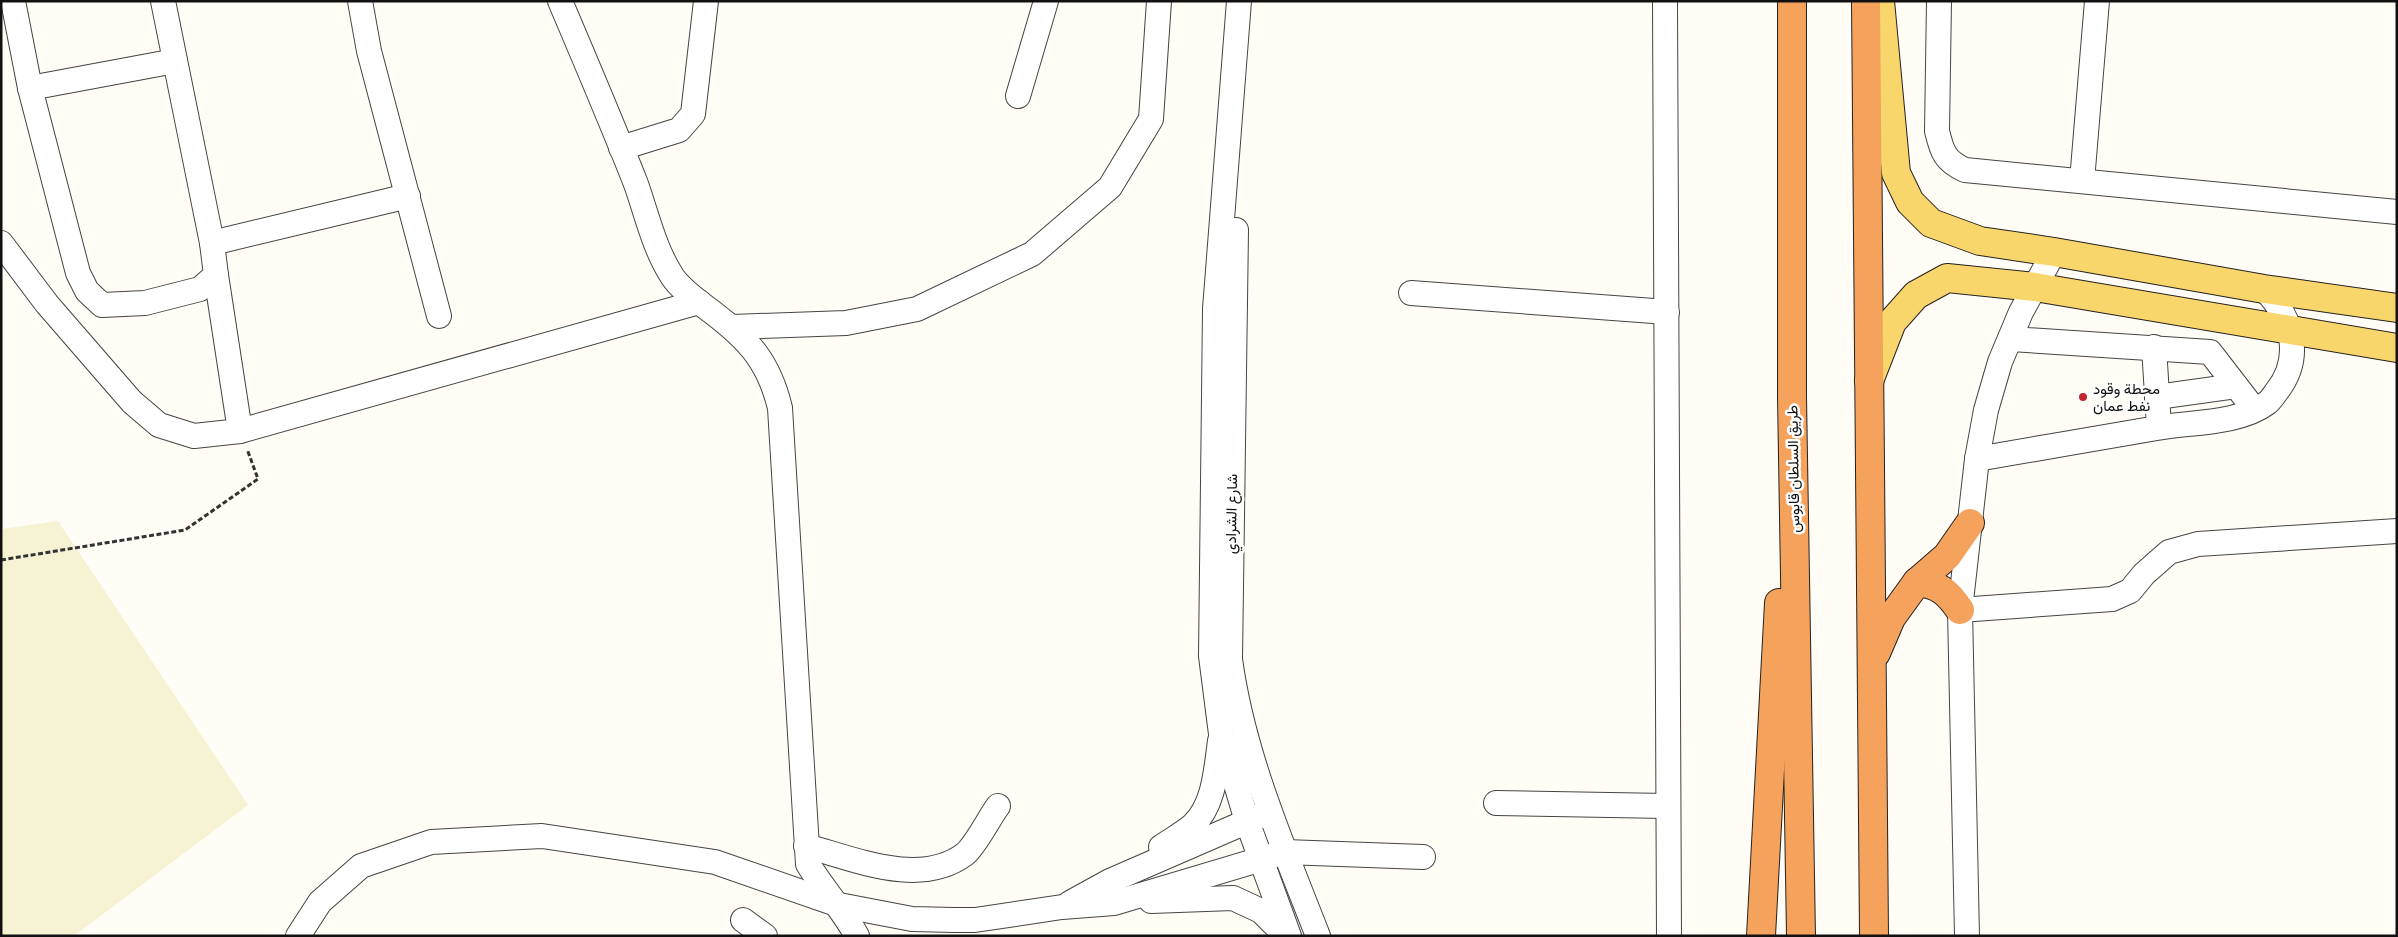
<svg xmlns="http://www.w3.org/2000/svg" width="2398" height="937" font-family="'IBM Plex Serif',Vazirmatn,serif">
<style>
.farmland{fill:#f6f3d4}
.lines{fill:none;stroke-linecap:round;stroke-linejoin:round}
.minor-casing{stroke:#444;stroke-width:26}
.major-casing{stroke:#222;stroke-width:30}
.highway-casing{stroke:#222;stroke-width:30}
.path{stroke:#333;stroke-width:3;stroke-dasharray:5 2.5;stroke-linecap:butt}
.minor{stroke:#fff;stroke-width:24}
.major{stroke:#f9d66b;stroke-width:28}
.highway{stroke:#f5a25d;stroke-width:28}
.poi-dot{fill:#c4262e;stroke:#fff;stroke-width:2}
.labels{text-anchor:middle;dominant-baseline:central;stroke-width:5;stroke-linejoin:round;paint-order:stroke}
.poi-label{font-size:15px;fill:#111;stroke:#fff;text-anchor:start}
.street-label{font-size:15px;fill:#111;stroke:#fff}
</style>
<rect width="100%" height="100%" fill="#fffdf5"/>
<polygon class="farmland" points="58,521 248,805 74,936 1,936 1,529"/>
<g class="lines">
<g class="minor-casing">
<g id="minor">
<polyline points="13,1 30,88 78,273 87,291 102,305 145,303 200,289 216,275 212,243 163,1"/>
<polyline points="360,1 369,51 439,316"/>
<path d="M560,1C586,62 612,123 636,184C647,215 654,248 672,276C681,290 699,302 712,312C749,340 769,362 780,408L808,864C823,889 843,910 857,936"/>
<polyline points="1239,1 1215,309 1211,656 1221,734 1247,821 1289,936"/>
<polyline points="1665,1 1669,936"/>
<path d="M1939,1L1937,131C1942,152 1945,161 1965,170L2397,212"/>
<polyline points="30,88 175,61"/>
<polyline points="1018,96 1046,1"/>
<polyline points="621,148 679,130 693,114 706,1"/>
<polyline points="2082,181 2097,1"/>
<path d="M1236,230L1230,659C1243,755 1283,846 1318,936"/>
<polyline points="1,243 47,304 132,402 159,425 194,436 240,431 699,302"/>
<polyline points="212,243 408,196"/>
<polyline points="216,275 240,431"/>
<polyline points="1411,293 1667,312"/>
<polyline points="732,327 846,323 917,309 1032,254 1110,187 1151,119 1159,1"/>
<polyline points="2011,339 2210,352 2254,409"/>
<polyline points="2154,347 2159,427"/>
<polyline points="2157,397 2236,386"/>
<path d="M1977,459C2037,449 2097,438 2157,428C2189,422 2239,424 2267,403C2271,400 2274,395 2277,391C2303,358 2293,318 2264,289"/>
<polyline points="1960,610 2112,599 2130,591 2144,574 2169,552 2198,544 2397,531"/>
<polyline points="1496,803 1667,806"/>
<path d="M806,846C855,859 920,888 965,854C976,845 989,818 998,806"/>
<path d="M1161,847C1171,840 1184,833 1193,825C1215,804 1216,768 1220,741"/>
<polyline points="1151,901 1233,898 1261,911 1286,936"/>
<polyline points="1070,903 1110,881 1262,815"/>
<polyline points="743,920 765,936"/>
<polyline points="298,936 320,902 361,866 431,842 542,836 715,862 839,905 912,919 954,920 975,920 1062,907 1114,903 1285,852 1423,857"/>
<polyline points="1967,936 1960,610 1977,459 1986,410 2000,362 2021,312 2054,252"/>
</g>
</g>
<g class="major-casing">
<g id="major">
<polyline points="1880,1 1896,173 1910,202 1931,223 1980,241 2054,252 2264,289 2397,308"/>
<polyline points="1869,381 1892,322 1916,295 1947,278 2035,287 2397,348"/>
</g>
</g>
<g class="highway-casing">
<g id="highway">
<polyline points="1792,1 1792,397 1801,936"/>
<polyline points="1866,1 1874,936"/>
<polyline points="1917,582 1947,556 1970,523"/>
<path d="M1876,653L1891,618L1917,582C1939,585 1947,591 1960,610"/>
<polyline points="1761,936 1779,603"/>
</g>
</g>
<polyline class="path" points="1,560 185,530 258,479 247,449"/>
<use href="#minor" class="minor"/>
<use href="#major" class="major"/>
<use href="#highway" class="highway"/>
</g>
<circle class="poi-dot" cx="2083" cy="397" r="5"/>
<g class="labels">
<g class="poi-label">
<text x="2093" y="388">محطة وقود<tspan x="2093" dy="17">نفط عمان</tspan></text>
</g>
<g class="street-label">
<text transform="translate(1793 469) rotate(-91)">طريق السلطان قابوس</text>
<text transform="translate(1231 514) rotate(-89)">شارع الشرادي</text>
</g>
</g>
<rect width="2398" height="937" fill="none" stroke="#111111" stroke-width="5"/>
</svg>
